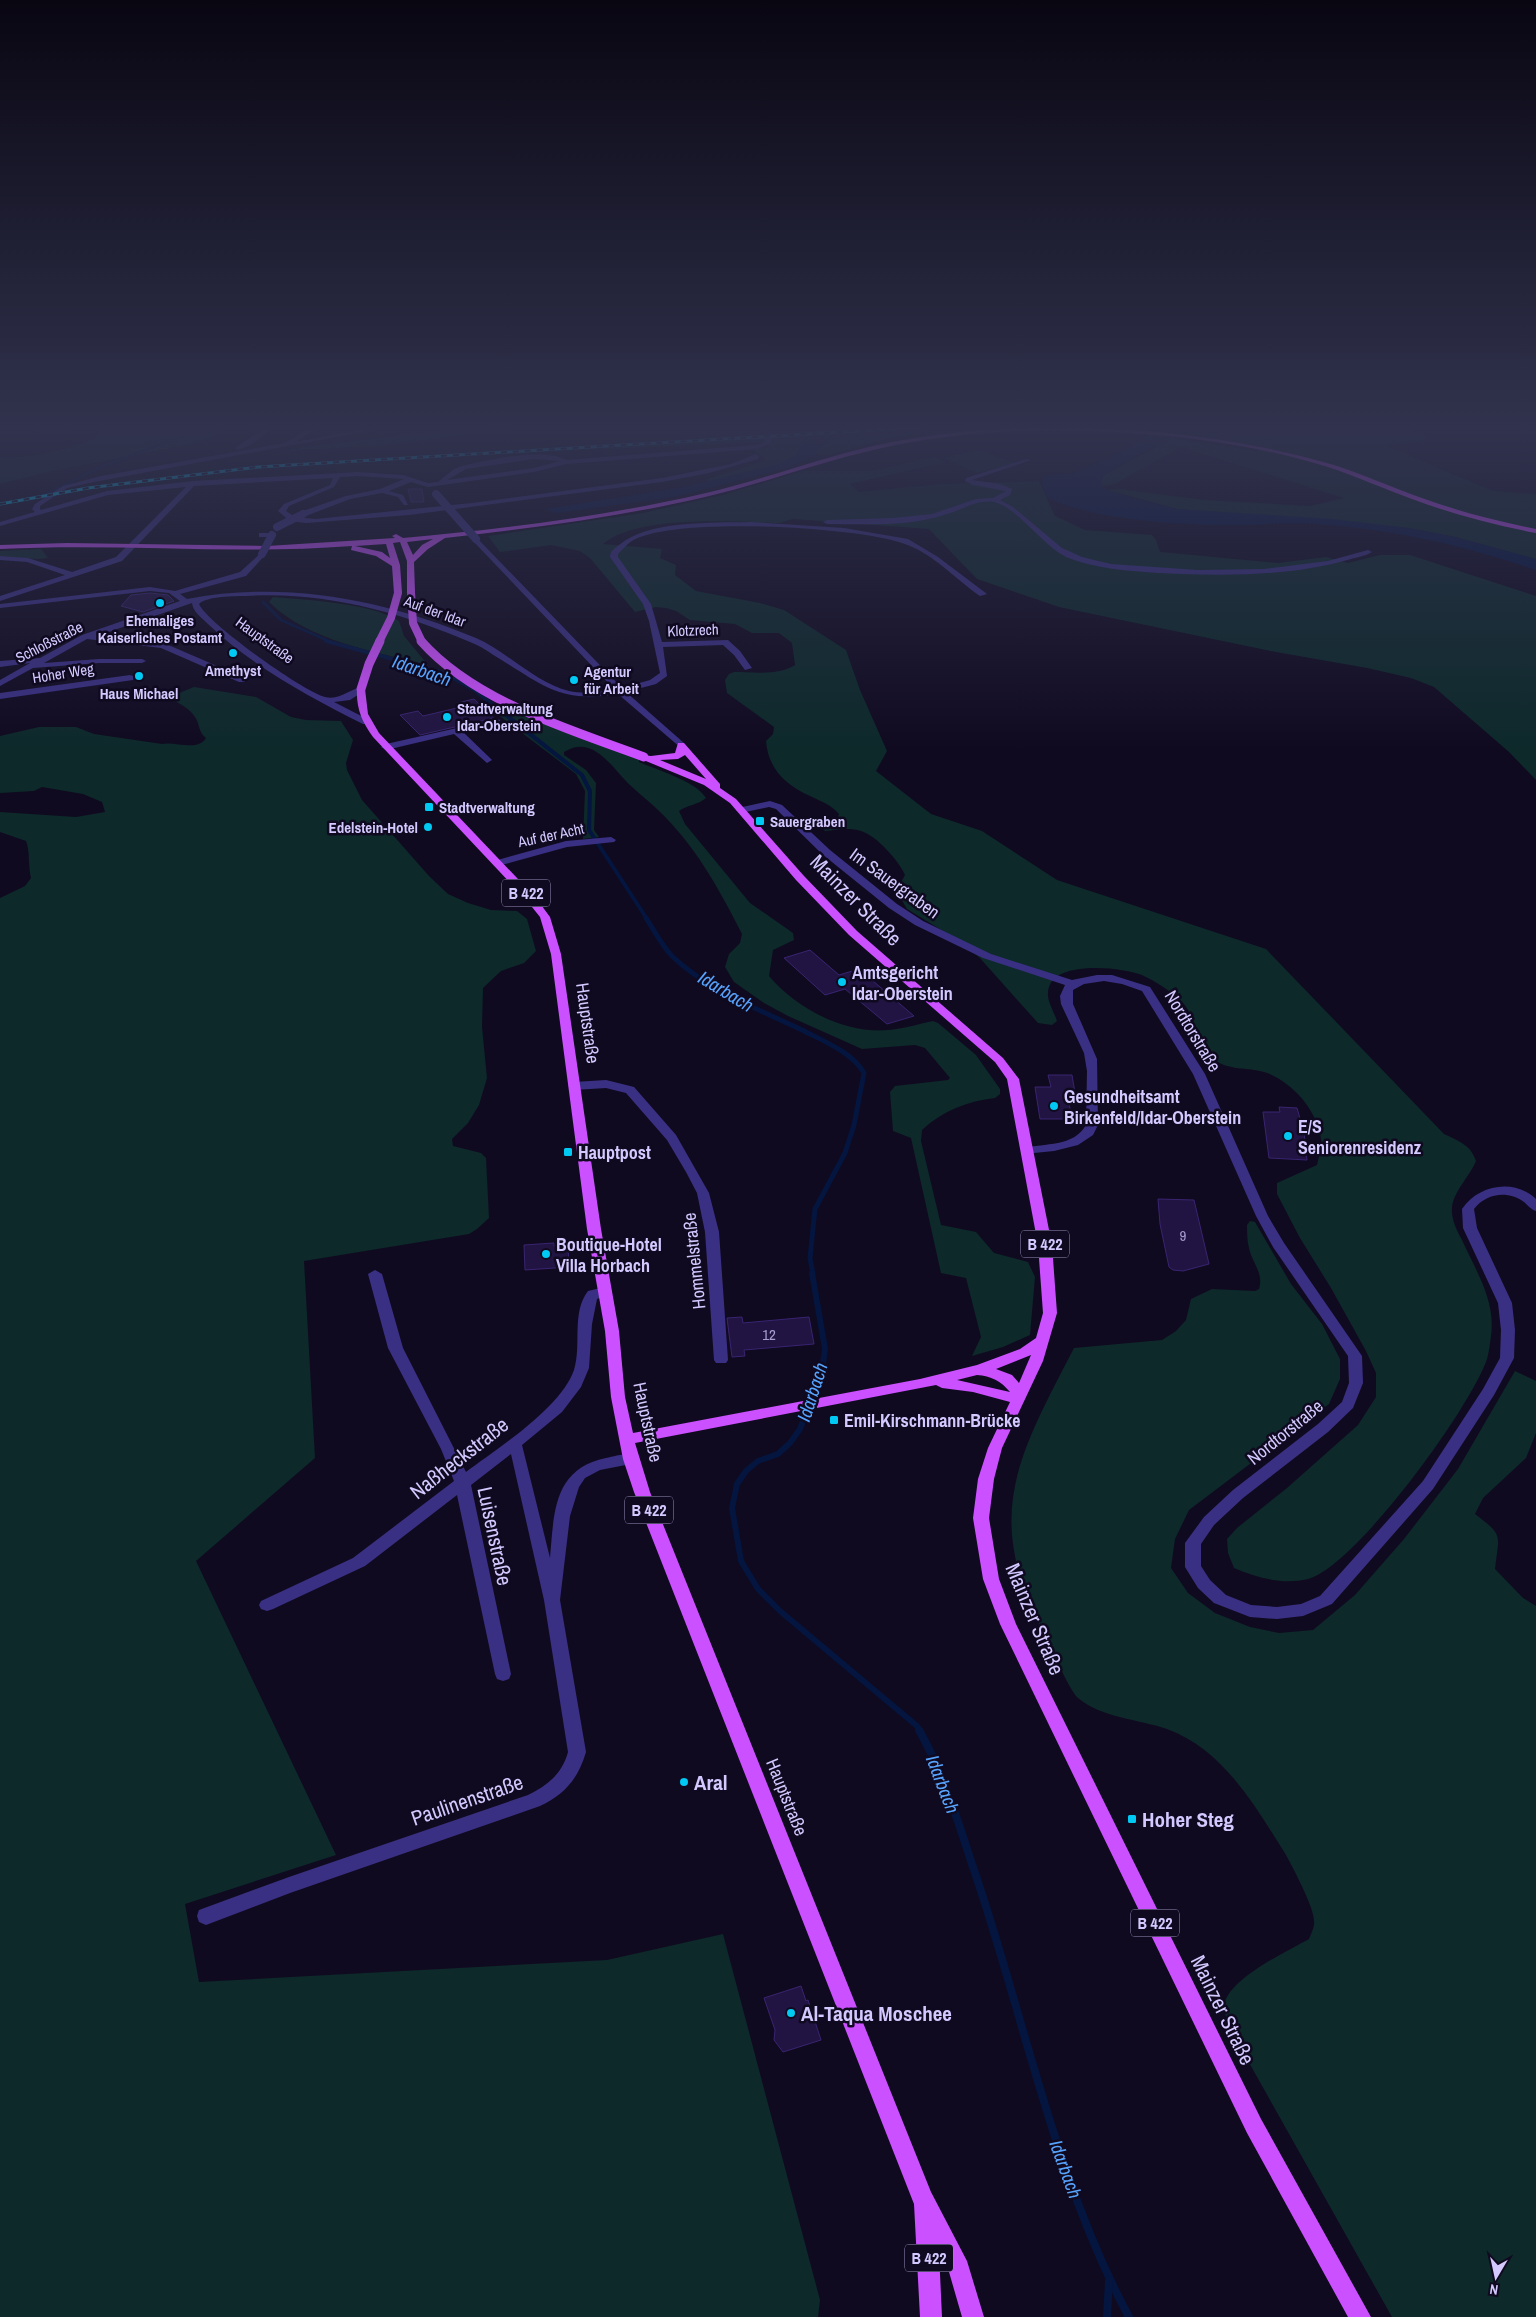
<svg xmlns="http://www.w3.org/2000/svg" width="1536" height="2317" font-family="'Archivo Narrow',sans-serif">
<style>
.green{fill:#0d292a}
.water{fill:#04153f}
.lines{fill:none;stroke-linecap:round;stroke-linejoin:round}
.stream-far4{stroke:#04153f;stroke-width:3}
.stream-far3{stroke:#04153f;stroke-width:4}
.stream-far2{stroke:#04153f;stroke-width:5}
.stream-far1{stroke:#04153f;stroke-width:6}
.stream{stroke:#04153f;stroke-width:8}
.building{fill:#211442;stroke:#392471}
.minor{fill:#3a3083;fill-rule:evenodd}
.major{fill:#cb50ff;fill-rule:evenodd}
.rail-casing{stroke:#00c9f4;stroke-width:3}
.rail{stroke:#100a20;stroke-width:2;stroke-dasharray:6;stroke-linecap:butt}
.minor-bridge{stroke:#3a3083;stroke-width:8}
.major-bridge-far1{stroke:#cb50ff;stroke-width:8}
.major-bridge{stroke:#cb50ff;stroke-width:9}
.poi-dot{fill:#00c9f4;stroke:#100a20;stroke-width:2}
.labels{text-anchor:middle;dominant-baseline:central;stroke-width:5;stroke-linejoin:round;paint-order:stroke}
.far-street-label{font-size:15px;fill:#d3c9ff;stroke:#100a20}
.far-poi-label{font-size:15px;font-weight:bold;fill:#d3c9ff;stroke:#100a20;text-anchor:start}
.number-label{font-size:15px;fill:#a69cd0}
.shield{fill:#100a20;stroke:#9890bc;stroke-width:1}
.shield-label{font-size:16px;font-weight:bold;fill:#d3c9ff}
.street-label{font-size:18px;fill:#d3c9ff;stroke:#100a20}
.poi-label{font-size:18px;font-weight:bold;fill:#d3c9ff;stroke:#100a20;text-anchor:start}
.water-label{font-size:19px;font-style:italic;fill:#57a4ff;stroke:#100a20}
.near-street-label{font-size:21px;fill:#d3c9ff;stroke:#100a20}
.near-poi-label{font-size:21px;font-weight:bold;fill:#d3c9ff;stroke:#100a20;text-anchor:start}
</style>
<rect width="100%" height="100%" fill="#100a20"/>
<g class="green">
<path d="M33,426H229L211,438L191,444L58,470L0,484V457C19,460 95,448 102,429L84,428L41,435L35,431Z"/>
<polygon points="472,426 540,426 376,446 297,450 272,455 304,447"/>
<polygon points="959,426 990,426 928,430 919,434 887,439 827,455 814,453 836,433"/>
<polygon points="1199,426 1400,426 1432,439 1385,445 1493,491 1536,494 1536,559 1455,537 1409,528 1177,509 1107,490 1118,489 1204,500 1310,506 1344,498 1181,447 1115,484 1102,486 1100,484 1104,475 1173,438 1256,451 1263,447 1183,433"/>
<polygon points="807,435 795,456 779,464 711,481 705,480 767,460 753,450 770,447 761,442 563,451"/>
<polygon points="979,450 1015,463 977,473 944,458"/>
<path d="M933,457L947,462L850,484L859,492L942,484L1039,481L1055,516L1085,530L1152,535L1156,540L1160,552L1278,563L1326,557L1348,563L1380,555H1410L1536,596V780L1509,752L1434,687L1411,678L1367,668L1276,652L1059,607L977,579L929,529L793,519L779,523C733,522 639,514 603,544L662,549L660,558L676,565L675,575L696,591L760,603L784,610L846,650L860,690L887,751L876,771L931,814L982,831L1057,880L1266,949L1444,1134C1459,1141 1471,1145 1476,1161C1470,1176 1453,1192 1452,1208C1451,1219 1457,1231 1462,1240C1476,1271 1496,1301 1491,1336C1490,1343 1489,1352 1487,1359C1471,1407 1356,1566 1308,1579C1283,1585 1257,1578 1234,1568L1228,1553L1227,1539L1237,1528L1287,1488L1358,1425L1376,1397V1373L1366,1351L1331,1288L1300,1238L1277,1194V1183L1317,1165C1319,1156 1322,1147 1321,1139C1318,1111 1291,1080 1264,1072C1247,1067 1229,1071 1213,1059C1197,1046 1195,1012 1180,1000C1169,990 1155,981 1142,975C1121,967 1049,959 1048,993C1047,1001 1055,1014 1057,1021L1052,1025L1038,1023L979,957L943,931L907,909L900,897V884L905,875C899,861 877,836 861,831C849,827 836,830 825,831L822,828L837,819L839,814C830,804 822,802 810,796C785,785 768,768 766,741L773,734L774,727L727,693L725,680L729,674L734,672C753,672 778,676 795,665L792,643L779,633H752L735,624L690,620L676,611L666,608L656,607L635,612L590,558L580,551L551,545L500,552L488,536L643,513L723,495L803,471H872Z"/>
<path d="M41,549L48,558C33,561 16,556 0,557V551Z"/>
<path d="M273,597C308,600 371,603 399,621L404,636L428,665C374,651 310,642 269,602Z"/>
<path d="M194,687L256,697L291,717L306,720L341,721L353,740L346,763L347,770L362,800L429,876L448,894L468,903L491,910L517,911L527,919L536,951L524,963L501,971L483,988L482,1027L487,1078L479,1105L468,1123L452,1139L453,1146L481,1153L486,1158L489,1218L477,1229L469,1234L304,1261L315,1458L196,1561L336,1855L185,1904L199,1982L607,1960L723,1934L820,2300L818,2317H0V898L25,886L31,878C28,866 30,850 26,841L0,832V812L76,817L105,812L102,802L83,794L42,787L34,791L0,793V736L39,727H76L94,734L162,744C175,741 198,752 206,738C198,732 200,724 195,717C188,706 178,704 169,697Z"/>
<path d="M514,709L639,759V762C657,770 696,781 706,798C698,805 687,805 679,811L685,824L750,903L793,933L794,940L773,950L769,976C796,1008 844,1034 888,1030C903,1029 918,1024 933,1021L938,1023L976,1055L1000,1089V1094L995,1098C968,1101 942,1111 922,1130L921,1141L941,1225L976,1232L994,1253L1028,1262L1035,1277L1030,1335L1003,1347L972,1356L981,1337L966,1278L941,1273L911,1138L893,1131L890,1092L895,1086L948,1080L950,1078L925,1048L915,1045L862,1049L788,1016L764,1003L734,982L725,967L729,954L740,943L742,934C718,887 695,845 657,809C649,801 639,794 631,786C613,770 594,733 564,752V755L586,770L596,783L594,830L599,837L583,839L585,791L576,774L496,713Z"/>
<path d="M1250,1221L1255,1222L1291,1284L1322,1324L1340,1359V1379L1329,1404L1189,1510L1175,1539L1171,1568L1188,1593L1215,1613L1250,1627L1279,1633L1313,1630L1355,1595L1404,1539L1458,1469L1515,1371L1536,1381V1433L1526,1458L1483,1498L1475,1514C1504,1536 1499,1534 1495,1569L1523,1598L1536,1606V2317H1392L1238,2043C1234,2033 1224,2017 1224,2007C1225,1980 1288,1951 1309,1939C1311,1934 1315,1926 1314,1921C1314,1907 1293,1868 1286,1855C1255,1806 1224,1750 1167,1729C1138,1719 1102,1718 1078,1698C1069,1690 1053,1651 1046,1638C982,1517 1016,1460 1074,1348L1162,1340L1176,1331L1186,1320L1191,1299L1212,1289L1255,1291L1259,1289C1264,1273 1252,1263 1249,1248C1247,1241 1247,1232 1247,1225Z"/>
</g>
<g class="water">
<polygon points="818,426 842,426 812,456 788,468 674,497 557,513 545,509 679,488 779,464 795,456 807,435"/>
<path d="M1167,426H1199L1139,454L1104,475L1101,479L1102,486L1107,490L1132,498L1177,509L1333,519L1409,528L1455,537L1536,559V570C1457,543 1382,527 1299,523C1281,523 1263,524 1246,525C1191,526 1097,521 1048,498L1042,485L1043,476C1054,473 1067,476 1077,472C1109,459 1137,442 1167,426Z"/>
</g>
<g class="lines">
<g class="stream-far4">
<polyline points="40,497 101,467 208,426"/>
<polyline points="263,602 281,620 331,642"/>
</g>
<polyline class="stream-far3" points="326,641 444,673 473,689 582,775 590,791 589,830 647,919"/>
<path class="stream-far2" d="M646,918C654,930 662,946 672,956C707,990 758,1009 802,1030C823,1041 852,1052 864,1073L854,1125L845,1153L815,1209L810,1258L813,1274"/>
<polyline class="stream-far1" points="812,1273 825,1349 822,1371 800,1429 790,1443 778,1454 758,1461 746,1471 737,1484 732,1508 741,1561 758,1589 780,1611 917,1726 920,1731"/>
<g class="stream">
<path d="M919,1730C944,1774 958,1822 974,1870C1025,2019 1054,2178 1129,2317"/>
<polyline points="1107,2317 1109,2280"/>
</g>
</g>
<g class="building">
<polygon points="408,489 422,489 424,502 411,502"/>
<polygon points="150,593 168,595 174,601 143,612 121,606 131,595"/>
<polygon points="474,699 494,718 420,735 400,715 418,711 423,716 461,707 457,703"/>
<polygon points="810,950 839,975 859,969 914,1016 887,1024 845,989 825,995 784,958"/>
<polygon points="1048,1075 1072,1075 1075,1093 1067,1093 1072,1119 1040,1119 1035,1087 1051,1087"/>
<polygon points="1279,1107 1297,1108 1304,1132 1307,1160 1269,1158 1263,1112 1280,1112"/>
<polygon points="1158,1199 1194,1200 1209,1264 1183,1271 1173,1270 1169,1267 1160,1224"/>
<polygon points="554,1243 554,1246 568,1245 569,1267 525,1270 524,1245"/>
<polygon points="742,1317 743,1323 809,1317 814,1344 744,1350 745,1356 732,1357 727,1318"/>
<polygon points="801,1986 806,2001 808,2000 821,2040 783,2052 774,2040 775,2030 764,1998"/>
</g>
<g class="lines">
<g class="minor">
<polygon points="268,426 276,426 250,445 238,450 235,448"/>
<path d="M313,426H321L295,442L380,426H395L94,482L67,488L40,506V509L41,510L107,491L193,481L358,472L403,475L428,483L438,482L454,469L462,466C488,460 543,447 567,460L756,445L765,442V437L768,435L771,437V443L757,449L566,464L534,472L428,487L411,482L389,491L403,495L408,505H404L398,497L382,493L350,499L306,516H300V512L346,496L380,489L404,479L358,476L340,477L334,487L289,506L286,511L295,517L316,519L472,503L662,478L731,464L756,454L759,456L758,459L709,473L662,482L409,515L306,523L290,521L278,511L284,504L330,485L333,478L194,486L122,561L0,601V596L65,575L27,562L0,560V556L28,558L72,572L116,557L186,487L108,495L0,526V522L35,512L32,509L35,504L63,486L101,476L285,443ZM534,459L560,461L534,468L447,480L466,469Z"/>
<polygon points="756,426 763,426 765,429 760,430"/>
<path d="M1026,459L1031,460L972,480L1000,484L1012,489L1010,495L1000,500L1013,507L1062,548L1082,557L1111,564L1198,570L1264,569L1328,561L1368,550L1372,552C1366,556 1357,557 1351,559C1289,577 1223,576 1159,573C1129,571 1095,569 1066,557C1042,545 1017,507 994,502C977,499 960,511 944,515C907,527 865,524 827,524L823,522L827,520L893,518L932,514L976,499L993,498L1006,491L973,485L965,481L966,478Z"/>
<path d="M751,522L844,528L908,539L938,557L987,594L980,596C955,579 932,552 902,543C856,527 672,516 632,541C627,544 622,550 618,554V557L651,604L662,642L728,640L740,651L752,668L745,670L734,655L723,645L663,647L667,676L656,684L626,692L684,743V747L681,748L618,694C562,703 545,687 500,659C490,653 481,646 470,642C400,612 323,591 246,596C235,596 207,596 199,604C207,623 304,692 325,697C341,701 353,686 364,687V691L350,700L334,702L369,720V724H363C308,696 253,667 208,624C201,617 193,612 192,603L97,636L166,644L245,678V682H239L161,648L87,639L44,663L99,659H142L146,661L142,663H99L33,668L0,686V680L30,663L0,667V661L40,658L82,635L180,601L169,593L150,591L0,608V604L150,587L175,591L240,572L262,552L266,554L246,576L180,594L187,599C286,580 385,600 476,638C506,651 537,684 569,691C583,694 599,692 614,689L473,541V537H476L622,688L650,680L660,673L649,621L643,604L610,557C610,551 614,549 619,545C648,520 713,523 751,522Z"/>
<polygon points="262,533 272,533 276,535 272,537 259,537 259,533"/>
<polygon points="130,675 133,676 133,680 0,699 0,693"/>
<polygon points="497,719 500,720 500,724 463,732 490,758 492,760 487,763 454,734 386,750 381,747 386,744"/>
<path d="M770,801L782,805L830,850L897,904L923,921L991,954L1072,980L1097,975H1112L1150,987L1205,1074L1268,1216L1284,1243L1362,1356L1363,1383L1353,1408L1328,1432L1243,1498L1214,1525L1201,1544V1566L1210,1580L1226,1595L1251,1605L1277,1607L1301,1604L1320,1596L1423,1481L1483,1389L1500,1358L1501,1330L1498,1303L1463,1228L1462,1209C1478,1185 1514,1178 1536,1199V1211C1530,1209 1528,1205 1524,1202C1508,1190 1486,1193 1474,1209L1477,1228L1512,1303L1515,1330L1514,1358L1494,1395L1433,1489L1332,1604L1303,1616L1277,1619L1250,1617L1214,1603L1198,1588L1185,1567V1543L1204,1517L1233,1490L1318,1424L1342,1402L1349,1383L1348,1356L1273,1247L1256,1216L1193,1074L1142,991L1122,984L1104,981L1084,984L1073,990V1004L1097,1059L1098,1125L1093,1135L1078,1145L1054,1151L1024,1154L1022,1151L1024,1148C1044,1143 1074,1147 1086,1125L1087,1071L1084,1053L1061,1004L1060,996L1065,985L983,958L915,925L889,908L822,854L776,809L769,807L741,813L736,810L738,808Z"/>
<polygon points="611,837 616,840 614,842 567,847 498,866 493,863 494,861 566,841"/>
<polygon points="606,1080 634,1087 676,1135 709,1193 719,1232 728,1360 726,1363 716,1363 714,1360 705,1232 697,1193 686,1172 667,1140 626,1093 606,1088 574,1090 568,1086 574,1082"/>
<path d="M375,1270L382,1274L403,1348L466,1472C498,1448 561,1408 574,1370C582,1345 571,1313 588,1291L605,1287L612,1291L610,1294L597,1299L592,1324L589,1368L581,1387L562,1412L522,1445L550,1558C554,1513 553,1469 606,1458C615,1456 627,1452 636,1455L639,1459L636,1463L600,1470L585,1478L579,1487L570,1516L560,1600L586,1752C578,1779 565,1794 540,1806L290,1893L206,1925L199,1922L197,1916L199,1910L289,1877L528,1795C548,1785 562,1774 568,1752L544,1600L511,1454L471,1485L511,1674L509,1679L503,1681L497,1679L495,1674L457,1495L365,1566L273,1609L267,1611L261,1609L259,1605L261,1601L353,1558L454,1481L441,1449L388,1348L368,1274Z"/>
</g>
<g class="major">
<path d="M1050,427C1144,428 1236,437 1327,463C1358,472 1388,486 1419,497C1457,511 1496,521 1536,529V533C1494,525 1452,514 1412,499C1384,489 1356,476 1328,467C1273,450 1215,440 1157,435C1062,427 966,428 873,450C816,463 762,484 705,497C620,517 532,528 445,538L428,549L414,562L415,592L411,594L407,592V561L400,542L393,543L400,565L402,593L398,595L394,593L392,566L376,556L351,550L352,546C235,555 118,543 0,549V545L67,543L267,546L395,538L392,536L396,534L403,538C504,529 607,516 706,493C762,480 817,459 873,446C931,433 990,428 1050,427ZM433,539L422,545L413,555L407,542ZM386,544L390,558L382,552L355,546Z"/>
<path d="M361,686L365,689L368,714L379,733L536,898L550,917L561,954L601,1229L619,1331L625,1397L633,1433L920,1379L977,1365L1020,1349L1036,1338L1043,1313L1038,1245L1007,1079L995,1062L849,935L796,880L730,803L704,785L641,759V755L651,756L675,753L678,743H684L720,784V788L736,799L804,876L857,931L1003,1058L1019,1079L1052,1245L1057,1313L1043,1361L1002,1448L994,1479L989,1518L999,1579L1016,1624L1261,2119L1371,2317H1348L1247,2133L1000,1624L983,1579L973,1518L978,1479L988,1448L1010,1402L973,1392L942,1388L936,1385L635,1443L650,1492L931,2192L967,2261L984,2317H962L949,2272L939,2252L942,2317H920L914,2204L634,1492L623,1459L611,1397L605,1331L587,1229L551,954L540,917L528,902L373,737C362,722 356,708 357,689ZM685,755L706,779L660,760L678,759ZM1031,1355L1019,1383L1012,1375L996,1369ZM977,1375C991,1376 1001,1381 1010,1392L957,1380Z"/>
</g>
<g class="rail-casing">
<polyline id="rail" points="0,504 88,488 258,467 939,426"/>
</g>
<use href="#rail" class="rail"/>
<g class="minor-bridge">
<polyline points="436,494 476,539"/>
<polyline points="277,527 303,514"/>
<polyline points="262,554 272,535"/>
</g>
<g class="major-bridge-far1">
<polyline points="411,592 413,623 422,642"/>
<polyline points="379,642 391,618 398,593"/>
</g>
<g class="major-bridge">
<path d="M421,641C475,702 569,729 644,757"/>
<polyline points="361,689 369,664 380,641"/>
</g>
</g>
<linearGradient id="sky" x2="0" y2="1"><stop stop-color="#090612"/><stop offset="0.57" stop-color="#31334e"/><stop offset="1" stop-color="#31334e" stop-opacity="0"/></linearGradient>
<rect width="1536" height="751" fill="url(#sky)"/>
<g class="poi-dot">
<circle cx="160" cy="603" r="5"/>
<circle cx="233" cy="653" r="5"/>
<circle cx="139" cy="676" r="5"/>
<circle cx="574" cy="680" r="5"/>
<circle cx="447" cy="717" r="5"/>
<rect x="424" y="802" width="10" height="10" rx="2.5"/>
<rect x="755" y="816" width="10" height="10" rx="2.5"/>
<circle cx="428" cy="827" r="5"/>
<circle cx="842" cy="982" r="5"/>
<circle cx="1054" cy="1106" r="5"/>
<circle cx="1288" cy="1136" r="5"/>
<rect x="563" y="1147" width="10" height="10" rx="2.5"/>
<circle cx="546" cy="1254" r="5"/>
<rect x="829" y="1415" width="10" height="10" rx="2.5"/>
<circle cx="684" cy="1782" r="5"/>
<rect x="1127" y="1814" width="10" height="10" rx="2.5"/>
<circle cx="791" cy="2013" r="5"/>
</g>
<g class="labels">
<g class="far-street-label">
<text transform="translate(435 611) rotate(20)">Auf der Idar</text>
<text transform="translate(693 630) rotate(-2)">Klotzrech</text>
<text transform="translate(265 640) rotate(36)">Hauptstraße</text>
<text transform="translate(49 642) rotate(-27)">Schloßstraße</text>
<text transform="translate(63 673) rotate(-9)">Hoher Weg</text>
<text transform="translate(551 835) rotate(-12)">Auf der Acht</text>
</g>
<g class="far-poi-label">
<text x="160" y="620" text-anchor="middle">Ehemaliges<tspan x="160" dy="17">Kaiserliches Postamt</tspan></text>
<text x="233" y="670" text-anchor="middle">Amethyst</text>
<text x="584" y="671">Agentur<tspan x="584" dy="17">für Arbeit</tspan></text>
<text x="139" y="693" text-anchor="middle">Haus Michael</text>
<text x="457" y="708">Stadtverwaltung<tspan x="457" dy="17">Idar-Oberstein</tspan></text>
<text x="439" y="807">Stadtverwaltung</text>
<text x="770" y="821">Sauergraben</text>
<text x="418" y="827" text-anchor="end">Edelstein-Hotel</text>
</g>
<g class="number-label">
<text x="1183" y="1235">9</text>
<text x="769" y="1334">12</text>
</g>
<g class="shield">
<rect x="502" y="879.5" width="48" height="27" rx="4"/>
<rect x="1021" y="1230.5" width="48" height="27" rx="4"/>
<rect x="625" y="1496.5" width="48" height="27" rx="4"/>
<rect x="1131" y="1909.5" width="48" height="27" rx="4"/>
<rect x="905" y="2244.5" width="48" height="27" rx="4"/>
</g>
<g class="shield-label">
<text x="526" y="893">B 422</text>
<text x="1045" y="1244">B 422</text>
<text x="649" y="1510">B 422</text>
<text x="1155" y="1923">B 422</text>
<text x="929" y="2258">B 422</text>
</g>
<g class="street-label">
<text transform="translate(895 883) rotate(36)">Im Sauergraben</text>
<text transform="translate(588 1023) rotate(82)">Hauptstraße</text>
<text transform="translate(1193 1031) rotate(59)">Nordtorstraße</text>
<text transform="translate(694 1261) rotate(-96)">Hommelstraße</text>
<text transform="translate(648 1422) rotate(78)">Hauptstraße</text>
<text transform="translate(1285 1432) rotate(-39)">Nordtorstraße</text>
<text transform="translate(787 1797) rotate(68)">Hauptstraße</text>
</g>
<g class="poi-label">
<text x="852" y="972">Amtsgericht<tspan x="852" dy="21">Idar-Oberstein</tspan></text>
<text x="1064" y="1096">Gesundheitsamt<tspan x="1064" dy="21">Birkenfeld/Idar-Oberstein</tspan></text>
<text x="1298" y="1126">E/S<tspan x="1298" dy="21">Seniorenresidenz</tspan></text>
<text x="578" y="1152">Hauptpost</text>
<text x="556" y="1244">Boutique-Hotel<tspan x="556" dy="21">Villa Horbach</tspan></text>
<text x="844" y="1420">Emil-Kirschmann-Brücke</text>
</g>
<g class="water-label">
<text transform="translate(422 670) rotate(19)">Idarbach</text>
<text transform="translate(726 991) rotate(31)">Idarbach</text>
<text transform="translate(812 1392) rotate(-72)">Idarbach</text>
<text transform="translate(943 1784) rotate(69)">Idarbach</text>
<text transform="translate(1066 2169) rotate(70)">Idarbach</text>
</g>
<g class="near-street-label">
<text transform="translate(856 900) rotate(45)">Mainzer Straße</text>
<text transform="translate(459 1458) rotate(-38)">Naßheckstraße</text>
<text transform="translate(495 1536) rotate(78)">Luisenstraße</text>
<text transform="translate(1035 1619) rotate(67)">Mainzer Straße</text>
<text transform="translate(467 1800) rotate(-19)">Paulinenstraße</text>
<text transform="translate(1223 2010) rotate(64)">Mainzer Straße</text>
</g>
<g class="near-poi-label">
<text x="694" y="1782">Aral</text>
<text x="1142" y="1819">Hoher Steg</text>
<text x="801" y="2013">Al-Taqua Moschee</text>
</g>
</g>
<g transform="translate(1496 2277) rotate(189)" stroke="#100a20" stroke-width="4" paint-order="stroke">
<path d="M0-4L9 19L0 12L-9 19Z" fill="#d3c9ff"/>
<text y="-8" font-size="14" font-weight="bold" text-anchor="middle" fill="#d3c9ff">N</text>
</g>
</svg>
